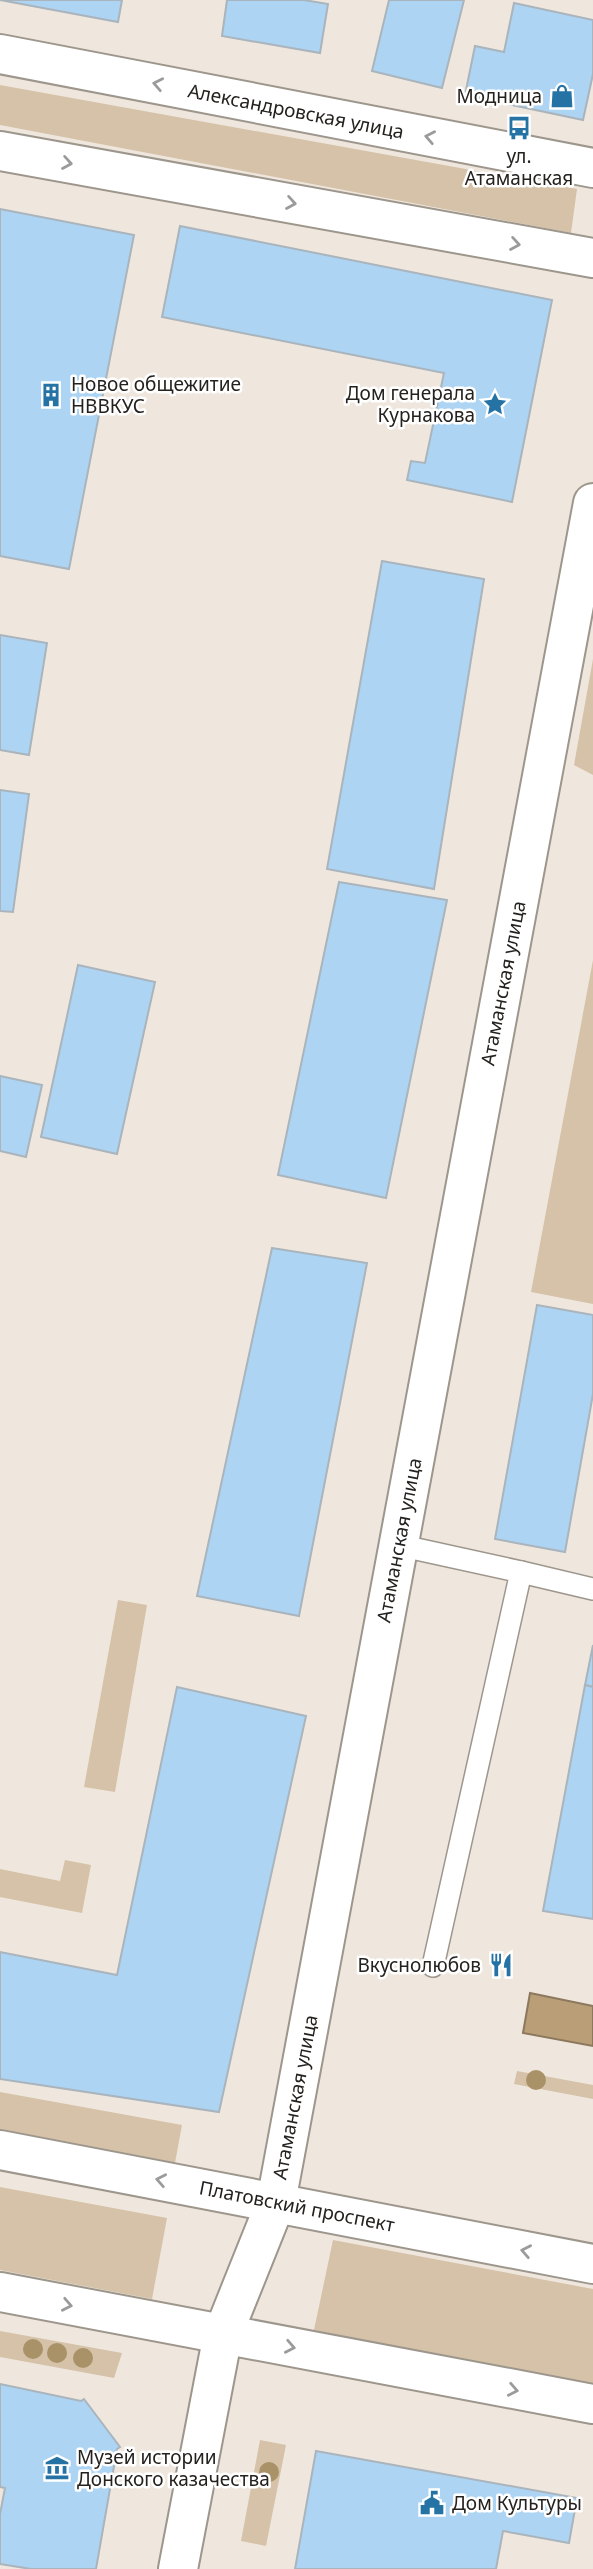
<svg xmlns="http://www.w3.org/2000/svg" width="593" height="2569" font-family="'Noto Sans',sans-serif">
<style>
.green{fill:#d5c2a8}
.water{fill:#b99e78;stroke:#8c785d;stroke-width:2}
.building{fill:#add4f3;stroke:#aab4bc;stroke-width:2}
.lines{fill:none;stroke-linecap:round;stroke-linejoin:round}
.lane-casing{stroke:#9d968c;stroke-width:24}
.street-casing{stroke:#9d968c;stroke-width:42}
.secondary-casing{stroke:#9d968c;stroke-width:42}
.lane{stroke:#fff;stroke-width:21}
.street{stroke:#fff;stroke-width:38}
.secondary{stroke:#fff;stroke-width:38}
.tree{fill:#aa9268}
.oneway{stroke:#9c9b9a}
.labels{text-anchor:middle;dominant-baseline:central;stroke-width:5;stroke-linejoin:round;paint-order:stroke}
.poi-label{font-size:19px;fill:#24211e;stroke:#fff;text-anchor:end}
.street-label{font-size:19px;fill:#24211e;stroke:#fff}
</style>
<rect width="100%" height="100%" fill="#efe7dd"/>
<g class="green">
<polygon points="0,85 577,189 571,233 0,125"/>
<polygon points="593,659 593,775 574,765"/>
<polygon points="593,960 593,1304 531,1292"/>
<polygon points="118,1600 147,1605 115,1792 84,1787"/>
<polygon points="65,1860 91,1865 82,1913 0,1897 0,1869 60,1881"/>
<polygon points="517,2071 593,2085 593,2099 514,2084"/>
<polygon points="0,2092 182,2125 174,2168 0,2136"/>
<polygon points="0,2187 167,2218 152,2299 0,2270"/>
<polygon points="333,2240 593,2289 593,2387 314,2330"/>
<polygon points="0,2331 122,2353 114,2378 0,2357"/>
<polygon points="260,2440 286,2445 266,2546 241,2541"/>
</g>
<polygon class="water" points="530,1993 593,2006 593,2046 523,2033"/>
<g class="building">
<polygon points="0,0 122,0 118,22"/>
<polygon points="227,0 304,0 328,4 320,53 222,36"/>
<polygon points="389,0 464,0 442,88 372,71"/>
<polygon points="514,3 593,20 593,74 583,120 465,95 475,46 504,52"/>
<polygon points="0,209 134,235 69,569 0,556"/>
<polygon points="180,226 552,300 512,502 407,480 411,461 425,463 444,373 162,317"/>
<polygon points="382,561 484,579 434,889 327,869"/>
<polygon points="0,635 47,643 29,755 0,750"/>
<polygon points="0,790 29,794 13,912 0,911"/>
<polygon points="339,882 447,900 386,1198 278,1175"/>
<polygon points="78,965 155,982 117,1154 41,1137"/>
<polygon points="0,1076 42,1085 26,1157 0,1151"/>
<polygon points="272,1248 367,1263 299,1616 197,1596"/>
<polygon points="537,1305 593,1315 593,1394 565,1552 495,1539"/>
<polygon points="593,1645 593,1687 585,1685"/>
<polygon points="585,1685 593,1687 593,1919 543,1911"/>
<polygon points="177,1687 306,1716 219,2112 0,2079 0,1952 117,1975"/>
<polygon points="0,2384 81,2401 84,2399 120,2447 117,2449 96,2569 31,2569 0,2564 0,2514 5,2488 0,2487"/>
<polygon points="316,2451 577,2498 569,2543 503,2531 496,2569 295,2569"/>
</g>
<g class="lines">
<g class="lane-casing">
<g id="lane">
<polyline points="398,1545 521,1572 433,1966"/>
<polyline points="521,1572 593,1589"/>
</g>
</g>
<g class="street-casing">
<polyline id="street" points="178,2569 223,2334 276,2202 593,503"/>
</g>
<g class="secondary-casing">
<g id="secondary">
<polyline points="0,54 593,168"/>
<polyline points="0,151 593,258"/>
<polyline points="0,2150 593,2264"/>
<polyline points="0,2292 593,2404"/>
</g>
</g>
<use href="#lane" class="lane"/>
<use href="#street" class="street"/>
<use href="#secondary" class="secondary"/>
</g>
<g class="tree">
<circle cx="536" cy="2080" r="10"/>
<circle cx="33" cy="2349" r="10"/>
<circle cx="57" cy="2353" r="10"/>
<circle cx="83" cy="2358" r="10"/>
<circle cx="269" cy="2472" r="10"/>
</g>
<defs><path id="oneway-chevron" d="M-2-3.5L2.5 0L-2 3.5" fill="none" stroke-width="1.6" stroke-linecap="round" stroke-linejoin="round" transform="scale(1.75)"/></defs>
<g class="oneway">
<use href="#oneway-chevron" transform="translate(158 84) rotate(-169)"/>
<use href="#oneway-chevron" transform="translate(430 137) rotate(-169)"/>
<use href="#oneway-chevron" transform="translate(67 163) rotate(10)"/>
<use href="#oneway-chevron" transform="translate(291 203) rotate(10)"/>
<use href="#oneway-chevron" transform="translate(515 244) rotate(10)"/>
<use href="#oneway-chevron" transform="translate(161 2180) rotate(-169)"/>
<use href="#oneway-chevron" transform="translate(526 2251) rotate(-169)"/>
<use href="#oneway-chevron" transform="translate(67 2305) rotate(11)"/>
<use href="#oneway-chevron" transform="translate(290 2347) rotate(11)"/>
<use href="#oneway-chevron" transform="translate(513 2390) rotate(11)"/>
</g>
<defs>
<g id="shop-bare" transform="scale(1.89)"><path d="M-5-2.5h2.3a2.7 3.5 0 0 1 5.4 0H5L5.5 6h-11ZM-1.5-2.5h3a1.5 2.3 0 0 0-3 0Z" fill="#2573a5" stroke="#fff" stroke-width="2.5" paint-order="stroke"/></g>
<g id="bus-bare" transform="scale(1.89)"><path d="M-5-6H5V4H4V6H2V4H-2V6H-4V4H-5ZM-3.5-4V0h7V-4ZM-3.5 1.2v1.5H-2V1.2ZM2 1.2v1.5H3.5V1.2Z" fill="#2573a5" stroke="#fff" stroke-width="2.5" paint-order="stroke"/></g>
<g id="building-bare" transform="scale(1.89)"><path d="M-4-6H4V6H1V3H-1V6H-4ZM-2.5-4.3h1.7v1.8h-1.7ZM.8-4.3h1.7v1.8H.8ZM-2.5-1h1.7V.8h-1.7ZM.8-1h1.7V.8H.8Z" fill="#2573a5" stroke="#fff" stroke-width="2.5" paint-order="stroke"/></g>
<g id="sight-bare" transform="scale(1.89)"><path d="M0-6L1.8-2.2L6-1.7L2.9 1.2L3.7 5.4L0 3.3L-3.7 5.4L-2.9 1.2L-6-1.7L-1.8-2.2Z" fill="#2573a5" stroke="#fff" stroke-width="2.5" paint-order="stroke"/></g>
<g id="restaurant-bare" transform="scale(1.89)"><path d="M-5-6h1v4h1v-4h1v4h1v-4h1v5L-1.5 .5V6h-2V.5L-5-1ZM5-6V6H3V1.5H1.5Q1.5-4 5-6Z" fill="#2573a5" stroke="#fff" stroke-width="2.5" paint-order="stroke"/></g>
<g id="museum-bare" transform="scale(1.89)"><path d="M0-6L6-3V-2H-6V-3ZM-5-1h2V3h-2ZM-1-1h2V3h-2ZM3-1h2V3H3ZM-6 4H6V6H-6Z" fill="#2573a5" stroke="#fff" stroke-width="2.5" paint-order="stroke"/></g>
<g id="civic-bare" transform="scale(1.89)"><path d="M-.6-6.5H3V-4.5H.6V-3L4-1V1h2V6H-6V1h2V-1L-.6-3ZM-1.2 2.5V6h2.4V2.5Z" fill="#2573a5" stroke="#fff" stroke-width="2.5" paint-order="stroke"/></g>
</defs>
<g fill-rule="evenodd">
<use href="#shop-bare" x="562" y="96"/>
<use href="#bus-bare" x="519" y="128"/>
<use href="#building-bare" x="51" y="395"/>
<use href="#sight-bare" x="495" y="404"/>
<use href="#restaurant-bare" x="501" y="1965"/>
<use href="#museum-bare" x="57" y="2468"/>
<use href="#civic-bare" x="432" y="2503"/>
</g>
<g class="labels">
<g class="poi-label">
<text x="542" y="96">Модница</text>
<text x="519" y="156" text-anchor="middle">ул.<tspan x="519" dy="22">Атаманская</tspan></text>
<text x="71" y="384" text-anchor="start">Новое общежитие<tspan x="71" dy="22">НВВКУС</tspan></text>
<text x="475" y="393">Дом генерала<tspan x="475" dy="22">Курнакова</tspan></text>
<text x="481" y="1965">Вкуснолюбов</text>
<text x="77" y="2457" text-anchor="start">Музей истории<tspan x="77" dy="22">Донского казачества</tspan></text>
<text x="452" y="2503" text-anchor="start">Дом Культуры</text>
</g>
<g class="street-label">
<text transform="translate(296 111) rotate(11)">Александровская улица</text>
<text transform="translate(503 983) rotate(-79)">Атаманская улица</text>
<text transform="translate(399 1540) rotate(-79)">Атаманская улица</text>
<text transform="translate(295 2097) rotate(-79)">Атаманская улица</text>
<text transform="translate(297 2206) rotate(11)">Платовский проспект</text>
</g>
</g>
</svg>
